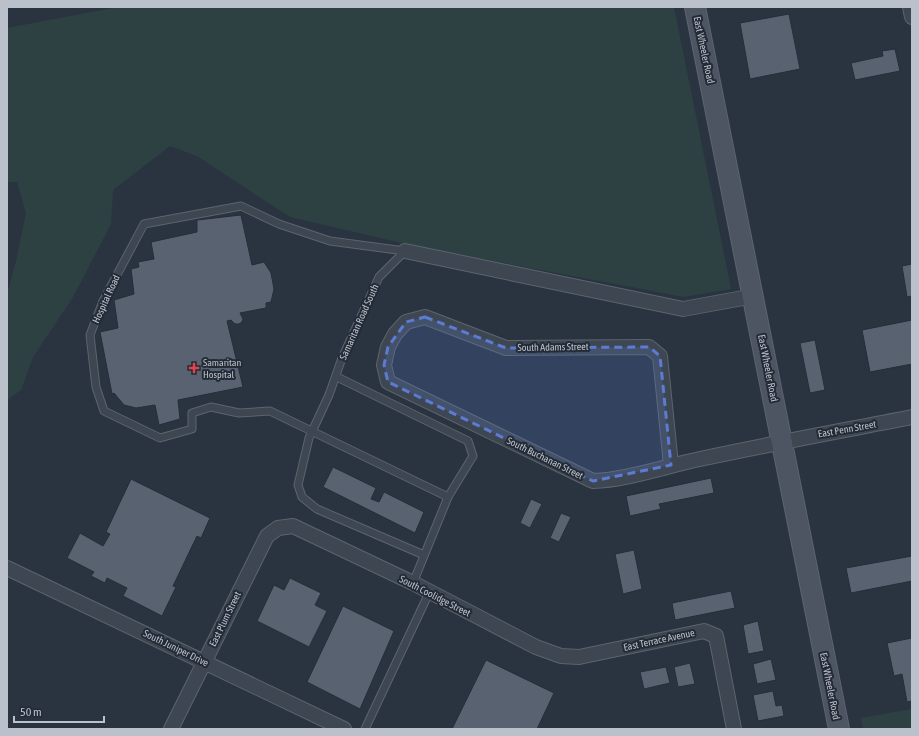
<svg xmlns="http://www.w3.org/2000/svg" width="919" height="736" font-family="'Asap Condensed',sans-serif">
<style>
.green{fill:#2d4143}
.building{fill:#596270;stroke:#252d38}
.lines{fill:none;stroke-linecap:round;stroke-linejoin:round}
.lane-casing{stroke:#5c646e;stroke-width:9}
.street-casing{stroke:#5c646e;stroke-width:16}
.secondary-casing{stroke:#5c646e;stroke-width:22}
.lane{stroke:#3e4651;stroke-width:7}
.street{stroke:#3e4651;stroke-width:14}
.secondary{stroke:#4d5563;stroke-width:20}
.marked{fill:#5c7cd3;fill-opacity:0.2;stroke:#5c7cd3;stroke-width:3;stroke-dasharray:8 5;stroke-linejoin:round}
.health-dot{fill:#e0444e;stroke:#232b36;stroke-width:1.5}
.labels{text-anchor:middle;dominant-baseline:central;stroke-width:4;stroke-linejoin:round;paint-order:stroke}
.street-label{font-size:10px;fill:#bbc1cb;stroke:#232b36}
.poi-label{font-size:10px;fill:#bbc1cb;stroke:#232b36;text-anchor:start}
</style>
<rect width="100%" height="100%" fill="#2a3441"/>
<g class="green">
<polygon points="118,7 674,7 731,289 684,297 419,247 290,217 197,156 170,146 113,190 111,224 73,297 33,357 21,390 7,400 7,294 16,261 26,213 17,182 7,182 7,28"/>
<polygon points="912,709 912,729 863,729 861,718"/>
</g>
<g class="building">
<polygon points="789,14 800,69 750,79 740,23"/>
<polygon points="895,49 900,71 855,80 851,63 883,56 882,51"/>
<polygon points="241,215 252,265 264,262 271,273 274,289 271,302 266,303 266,308 240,313 243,319 242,322 239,324 235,324 231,320 227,321 243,387 178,400 180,419 159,425 155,405 136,408 124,405 114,393 112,394 100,332 118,328 114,300 134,294 131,269 139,267 138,262 154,259 151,242 197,232 197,220"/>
<polygon points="912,264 912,296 907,297 902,266"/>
<polygon points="912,320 912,364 870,372 862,330"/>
<polygon points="815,340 825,390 810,393 800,343"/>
<polygon points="333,467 376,488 371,499 379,502 384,492 424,512 415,533 323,487"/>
<polygon points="711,478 714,493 659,504 661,509 630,516 626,496"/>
<polygon points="131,479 210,518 201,538 197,536 173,586 176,587 162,616 123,596 127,588 107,578 105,583 91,576 94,572 67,558 80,533 103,546 110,534 106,532"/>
<polygon points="531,499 542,504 530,528 520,523"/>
<polygon points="561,513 571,517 559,542 550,538"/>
<polygon points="634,550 642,589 623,594 615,554"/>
<polygon points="912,556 912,581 851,593 846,568"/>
<polygon points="290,578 321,593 315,605 327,611 309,647 257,621 274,585 284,590"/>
<polygon points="731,591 735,608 675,620 672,603"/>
<polygon points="343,606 394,631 360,709 307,682"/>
<polygon points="758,621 764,651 748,654 743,625"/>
<polygon points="912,638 912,701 907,702 902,674 894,676 887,643"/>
<polygon points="771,659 776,680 757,684 753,664"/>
<polygon points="486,660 554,693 537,729 452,729"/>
<polygon points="690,663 695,684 678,687 674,667"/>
<polygon points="666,667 670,683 644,689 640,672"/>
<polygon points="773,691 776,706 782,705 784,716 758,721 753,695"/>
</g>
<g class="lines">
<g class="lane-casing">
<g id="lane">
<polyline points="405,251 330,241 279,224 241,206 144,224 103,301 90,335 96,387 104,411 160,438 192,429 192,413 211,407 239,413 270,411 448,497"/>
<polyline points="405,251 379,277 342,358 329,395 309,438 298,485 302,497 317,509 424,555"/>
<polyline points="337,377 468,441 473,456 448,497 413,583"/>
<polyline points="365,729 429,593"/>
</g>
</g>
<g class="street-casing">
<g id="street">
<polyline points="910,7 912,17"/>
<polyline points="405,251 683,309 754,296"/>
<path d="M671,465L660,356L649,347L506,348L425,317L406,322L395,334L388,347L384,365L388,382L593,481C626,480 666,466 700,459C770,444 841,431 912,417"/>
<polyline points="7,568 344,729"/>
<polyline points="171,729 267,536 278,528 293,526 413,583 536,647 561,656 579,657 704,631 716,636 734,729"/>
</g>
</g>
<g class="secondary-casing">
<polyline id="secondary" points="695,7 839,729"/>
</g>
<use href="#lane" class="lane"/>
<use href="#street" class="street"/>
<use href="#secondary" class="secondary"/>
</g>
<path class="marked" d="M425,317L506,348L649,347L660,356L671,465L593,481L388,382L384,365L388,347L406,322Z"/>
<path class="health-dot" d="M192 362h4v4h4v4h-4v4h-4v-4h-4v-4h4z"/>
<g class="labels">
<g class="street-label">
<text transform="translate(704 50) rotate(78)">East Wheeler Road</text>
<text transform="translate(106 299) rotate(-65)">Hospital Road</text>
<text transform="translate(359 322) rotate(-66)">Samaritan Road South</text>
<text transform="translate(553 347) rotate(-1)">South Adams Street</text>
<text transform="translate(768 368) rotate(79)">East Wheeler Road</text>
<text transform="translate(847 429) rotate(-10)">East Penn Street</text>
<text transform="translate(545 458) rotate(26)">South Buchanan Street</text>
<text transform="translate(435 596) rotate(27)">South Coolidge Street</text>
<text transform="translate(225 619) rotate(-64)">East Plum Street</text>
<text transform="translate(659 640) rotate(-12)">East Terrace Avenue</text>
<text transform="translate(176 648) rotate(26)">South Juniper Drive</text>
<text transform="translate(830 686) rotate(79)">East Wheeler Road</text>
</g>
<g class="poi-label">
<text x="203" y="362">Samaritan<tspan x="203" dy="12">Hospital</tspan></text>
</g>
</g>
<rect width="919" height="736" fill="none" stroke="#bbc1cb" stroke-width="16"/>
<path d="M14 716v6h90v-6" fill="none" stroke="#bbc1cb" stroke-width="2"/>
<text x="20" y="716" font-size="12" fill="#bbc1cb" stroke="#232b36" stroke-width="3" paint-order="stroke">50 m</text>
</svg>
